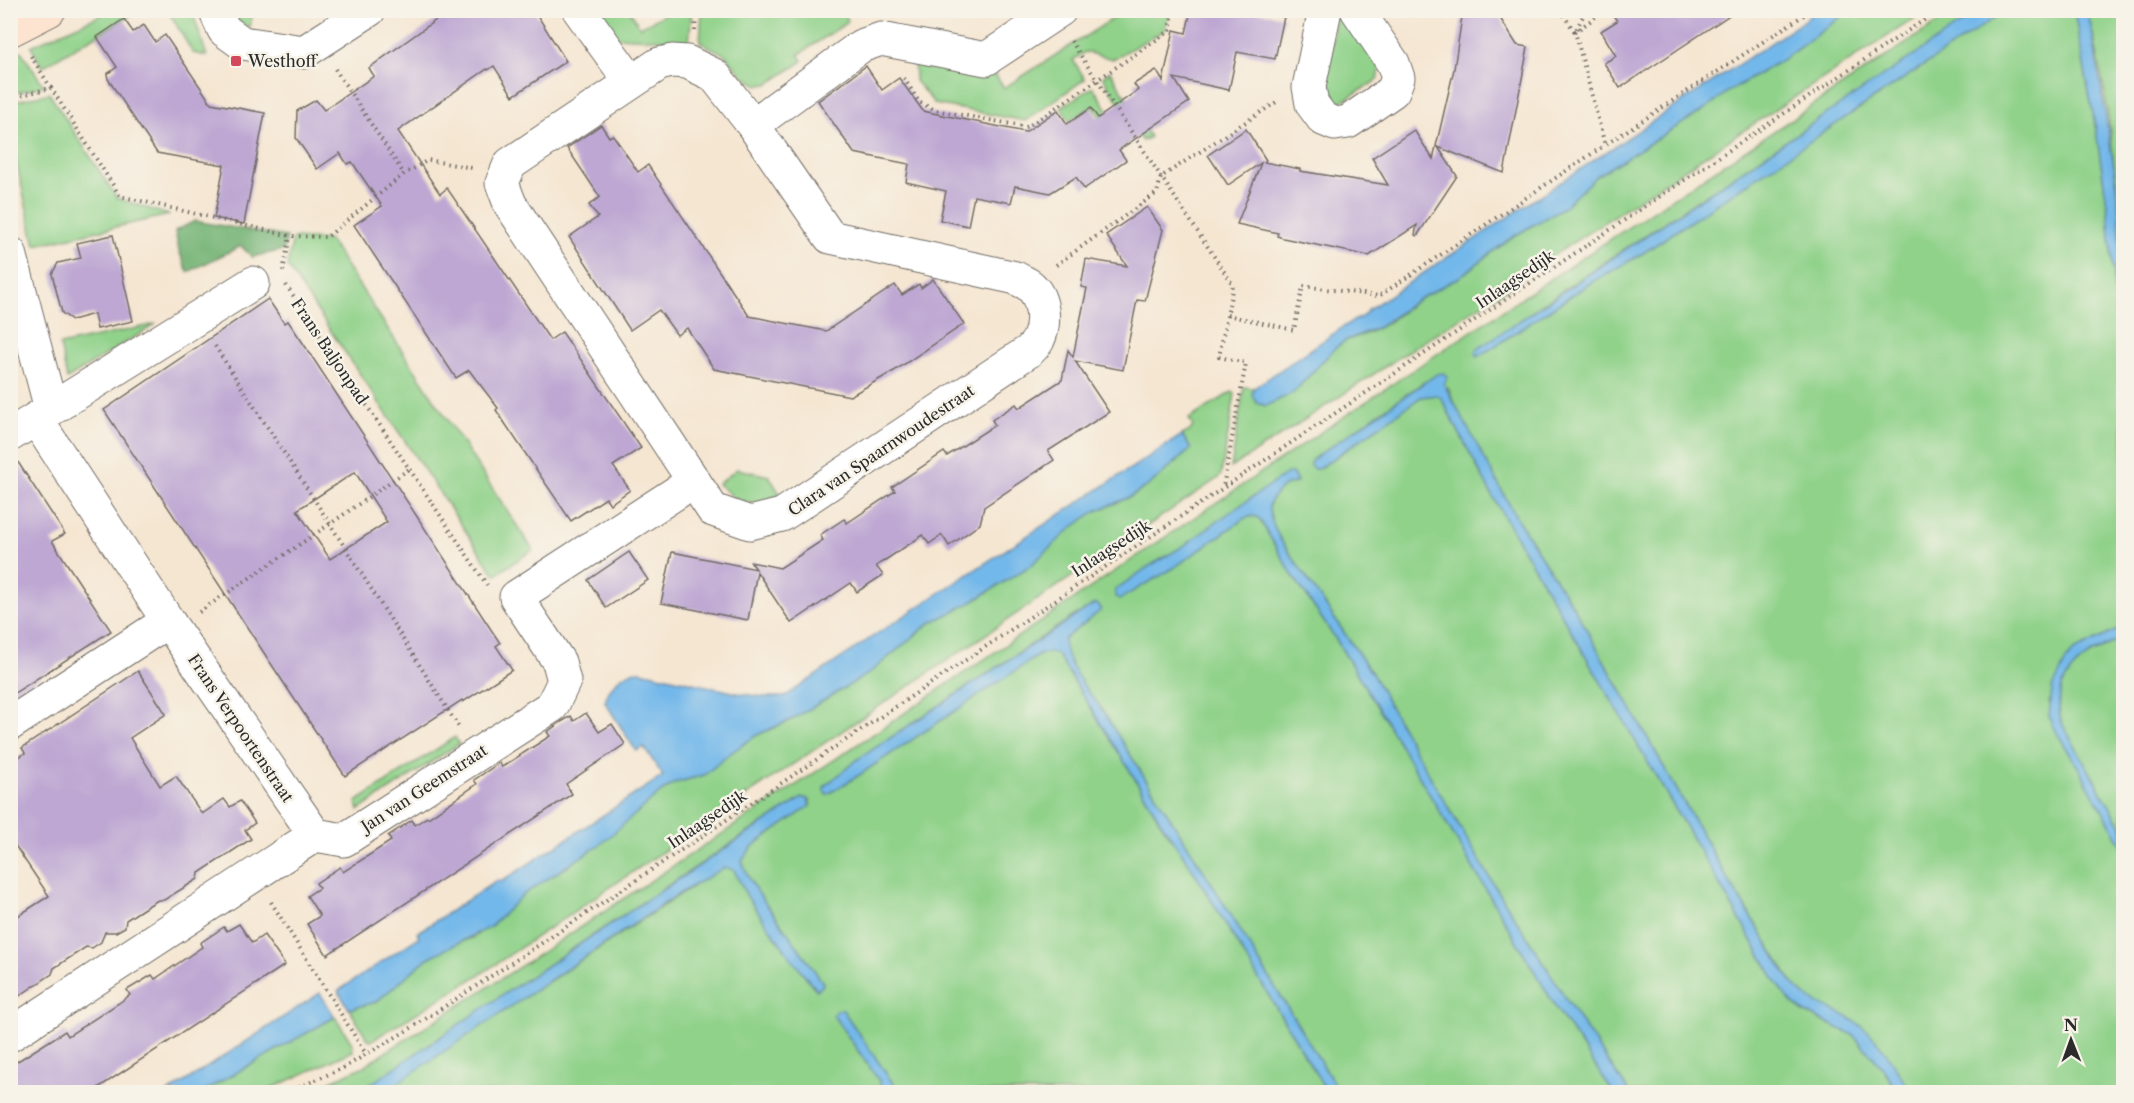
<svg xmlns="http://www.w3.org/2000/svg" width="2134" height="1103" font-family="'Libre Caslon Text',serif">
<style>
.green{fill:#90d28a;stroke:#5e7e5a;stroke-width:1.5}
.forest{fill:#74b476;stroke:#507050;stroke-width:1.5}
.water{fill:#73b8ea;stroke:#4f728a;stroke-width:1.5}
.building{fill:#bea8d3;fill-rule:evenodd}
.lines{fill:none;stroke-linecap:round;stroke-linejoin:round}
.street-casing{stroke:#726c65;stroke-width:35}
.secondary-casing{stroke:#726c65;stroke-width:35}
.path{stroke:#726c65;stroke-width:4;stroke-dasharray:1.5 4.5;stroke-linecap:butt}
.street{stroke:#fff;stroke-width:33}
.secondary{stroke:#fde4d0;stroke-width:33}
.poi-dot{fill:#d1495b;stroke:#f7f3e8;stroke-width:2}
.labels{text-anchor:middle;dominant-baseline:central;stroke-width:5;stroke-linejoin:round;paint-order:stroke}
.poi-label{font-size:16px;fill:#2b2b2b;stroke:#f7f3e8;text-anchor:start}
.street-label{font-size:16px;fill:#2b2b2b;stroke:#f7f3e8}
</style>
<rect width="100%" height="100%" fill="#f7f3e8"/>
<filter id="ink" filterUnits="userSpaceOnUse"><feTurbulence type="fractalNoise" baseFrequency=".0167" numOctaves="2"/><feDisplacementMap in="SourceGraphic" scale="12" xChannelSelector="R" yChannelSelector="G"/><feConvolveMatrix kernelMatrix="1 2 1 2 8 2 1 2 1" color-interpolation-filters="sRGB"/></filter>
<filter id="wash" filterUnits="userSpaceOnUse"><feTurbulence type="fractalNoise" baseFrequency=".008" numOctaves="4" result="noise"/><feDisplacementMap in="SourceGraphic" scale="24" xChannelSelector="R" yChannelSelector="G"/><feGaussianBlur stdDeviation="1.35" result="paint"/><feColorMatrix in="noise" values="0 0 0 0 0 0 0 0 0 0 0 0 0 0 0 0 0 1.4 0 .05"/><feComposite in="paint" operator="in"/></filter>
<g filter="url(#wash)">
<rect width="100%" height="100%" fill="#f5e6d2"/>
<g class="green">
<polygon points="110,11 138,11 42,67 31,46"/>
<polygon points="168,11 192,11 207,56 193,53"/>
<polygon points="229,11 253,11 250,27 238,22"/>
<polygon points="596,11 630,11 640,27 671,11 692,11 689,41 616,37"/>
<polygon points="702,11 845,11 848,22 798,55 803,61 768,84 758,85 744,77 724,54 700,42"/>
<polygon points="1125,11 1169,11 1165,30 1113,59 1085,52 1073,60 1085,79 1025,121 935,104 915,81 914,56 996,76 1004,88"/>
<polygon points="1337,11 1345,11 1381,65 1378,80 1339,103 1330,100 1324,94"/>
<polygon points="1849,11 1926,11 1560,251 1513,285 1412,349 1231,468 1244,387 1254,388 1252,395 1257,403 1266,406 1293,393 1336,347 1347,340 1368,333 1389,322 1417,300 1458,278 1511,238 1564,207 1596,176 1701,112 1729,91 1782,60"/>
<path d="M1955,11H1981L1563,290L1475,352L1477,356L1492,348L1587,285L1643,253L2005,11H2074L2096,130L2108,211L2123,402L2124,627L2076,650L2049,702L2078,767L2123,847V1092H1911L1885,1053L1849,1019L1806,998L1796,989L1724,873L1577,613L1519,522L1461,417L1448,388L1424,382L1317,456L1311,461L1314,468L1319,469L1421,397L1437,395L1441,398L1495,501L1777,983L1792,1003L1805,1013L1853,1035L1882,1067L1898,1092H1629L1581,1022L1494,885L1411,744L1371,672L1280,539C1270,517 1260,505 1283,487C1286,484 1293,484 1297,482L1293,474C1253,492 1222,521 1186,545C1162,560 1138,573 1116,590L1126,595L1148,581L1172,569L1245,518L1253,516L1259,518L1293,576L1335,638L1383,716L1558,1011L1613,1092H1339L1212,884L1098,704C1085,689 1063,660 1064,639L1090,619L1101,608L1097,604L1074,616L896,734L825,786L824,789L825,793L828,794L856,777L1039,655L1048,652L1057,654L1129,769L1164,828L1190,865L1327,1092H899L842,1009L833,1015L880,1082L881,1092H384L447,1049L714,872L725,867L734,870L748,898L812,985L817,990L822,986L823,983C807,959 790,936 773,913C761,897 747,880 742,860L754,845L810,806V801L805,798L752,830L492,1002L359,1092H307L364,1066L535,957L878,731L1416,368Z"/>
<path d="M2087,11H2123V295C2118,201 2112,102 2087,11Z"/>
<polygon points="21,51 44,86 11,94 11,58"/>
<polygon points="1110,71 1150,137 1142,141 1103,77"/>
<polygon points="1093,87 1130,143 1121,148 1093,106 1069,121 1061,107"/>
<polygon points="49,93 117,198 169,215 35,245 11,139 11,102"/>
<polygon points="293,238 329,240 334,247 533,550 495,575 287,266"/>
<polygon points="156,324 67,379 60,345"/>
<polygon points="1232,392 1235,394 1221,475 1217,479 487,970 371,1041 367,1038 349,1009 376,1002 428,958 453,945 474,937 524,894 545,879 567,867 661,792 675,783 704,775 732,752 757,735 791,720 868,674 930,623 970,603 1030,566 1072,527 1096,511 1130,497 1148,486 1191,449 1182,435 1190,431 1193,426 1189,419"/>
<polygon points="737,469 769,476 780,494 761,503 738,501 718,484"/>
<path d="M2123,638V829L2061,722C2050,674 2086,654 2123,638Z"/>
<polygon points="455,737 459,744 359,810 356,802"/>
<polygon points="335,1017 352,1043 353,1051 264,1092 202,1092"/>
</g>
<polygon class="forest" points="195,221 287,237 284,250 252,257 241,246 188,272 179,251 175,231"/>
<g class="water">
<polygon points="1816,10 1849,11 1782,60 1729,91 1701,112 1596,176 1564,207 1511,238 1458,278 1417,300 1379,327 1347,340 1336,347 1293,393 1266,406 1257,403 1252,395 1254,388 1348,324 1363,316 1369,309 1804,21"/>
<polygon points="1981,10 2005,11 1643,253 1587,285 1492,348 1477,357 1475,352 1479,348"/>
<polygon points="2074,11 2087,11 2092,30 2117,186 2124,295 2123,402 2108,211 2096,130"/>
<path d="M1444,373L1448,377L1444,384L1519,522L1577,613L1722,870L1786,974C1811,1012 1836,1004 1865,1029C1884,1045 1897,1071 1911,1092H1898L1882,1067L1853,1035L1806,1013L1792,1003L1777,983L1495,501L1441,398L1437,395L1421,397L1318,469H1314L1310,465L1311,461L1317,456L1437,374Z"/>
<path d="M1182,435L1191,449L1148,486L1130,497L1096,511L1073,527L1030,566L970,603L930,623L868,674L791,720L757,735L732,752L704,775L675,783L661,792L601,844L524,894L490,927L428,958L376,1002L349,1009L338,991L419,937L417,933L498,880L501,882L663,776L644,747L636,751L605,702C609,686 623,670 641,671L737,693L763,697H784L881,631Z"/>
<path d="M1288,473H1292L1297,482C1293,484 1286,484 1283,487C1260,505 1270,517 1280,539L1371,672L1411,744L1494,885L1581,1022L1629,1092H1613L1558,1011L1383,716L1335,638L1293,576L1259,518L1253,516L1245,518L1172,569L1120,599L1115,596V590L1148,567L1187,544L1216,522Z"/>
<path d="M1094,604H1097L1101,608L1100,611L1064,639C1063,659 1085,689 1098,704L1212,884L1339,1092H1327L1190,865L1164,827L1129,769L1057,654L1048,652L1039,655L856,777L828,794L825,793L824,789L825,786L858,759Z"/>
<path d="M2123,627V638C2086,654 2050,674 2061,722L2123,829V847L2078,767L2052,725L2049,716L2052,689L2067,659L2076,650Z"/>
<path d="M802,798L808,799L810,806L754,845L742,860C747,880 761,897 773,913C790,936 807,959 823,983L822,986L817,990L794,962L748,898L734,870L725,867L679,894L568,968L384,1092H359L492,1002Z"/>
<polygon points="320,993 335,1017 202,1092 169,1092"/>
<polygon points="842,1009 899,1092 881,1092 880,1082 833,1015 836,1011"/>
</g>
<g id="blocks">
<g class="building">
<polygon points="450,10 534,10 566,61 513,96 494,66 488,70 487,69 398,131 440,194 447,188 550,340 562,332 641,448 613,466 630,490 610,504 606,498 571,521 496,410 498,408 469,370 456,378 354,225 382,206 352,162 347,164 340,153 317,169 296,138 297,111 316,100 324,110 374,76 369,68"/>
<polygon points="1191,10 1246,10 1284,17 1275,59 1237,52 1229,90 1174,78 1189,102 1119,150 1126,160 1084,189 1076,177 1050,193 1015,186 1011,203 974,196 968,226 940,220 946,191 906,182 909,164 854,153 818,101 866,66 882,90 899,78 923,111 1025,132 1058,110 1067,124 1091,108 1098,118 1138,90 1134,84 1156,70 1163,81 1174,30 1186,33"/>
<polygon points="1463,10 1495,10 1517,45 1528,47 1504,173 1438,147 1457,176 1417,236 1415,235 1417,225 1369,256 1283,238 1277,236 1278,233 1237,224 1261,163 1228,185 1208,155 1246,129 1266,160 1264,162 1300,169 1300,171 1388,185 1372,158 1414,130 1433,159 1454,69"/>
<polygon points="1610,10 1737,10 1620,88 1604,63 1616,56 1601,31 1617,21"/>
<polygon points="124,19 133,32 144,25 155,42 165,35 211,103 265,113 244,224 214,218 224,165 157,153 108,79 107,74 117,67 97,37"/>
<polygon points="601,125 609,137 613,135 638,172 648,165 749,316 826,331 895,285 902,295 919,284 921,288 933,279 964,324 894,371 850,396 714,369 687,328 677,335 659,310 630,330 569,237 598,217 589,205 600,197 567,148"/>
<polygon points="1147,207 1163,230 1145,301 1137,300 1123,370 1075,361 1109,412 1048,451 1054,460 984,507 980,524 949,546 942,535 929,544 923,535 876,566 883,575 857,592 851,583 791,623 757,572 748,620 661,603 672,552 756,569 751,562 780,568 823,540 820,535 844,519 847,523 895,491 892,487 944,452 947,456 995,425 992,420 1016,404 1019,408 1062,380 1068,350 1073,357 1081,317 1087,288 1081,287 1086,259 1127,266 1106,235"/>
<polygon points="113,235 133,321 97,329 94,314 72,320 62,313 52,274 58,263 81,258 77,243"/>
<path d="M268,299L284,323L288,321L301,340L500,643L496,646L512,670L463,702L462,700L345,776L104,410ZM355,472L387,522L330,559L297,510Z"/>
<polygon points="12,453 65,534 52,541 111,631 10,696 10,454"/>
<polygon points="629,552 648,580 606,608 588,580"/>
<polygon points="138,671 166,714 130,738 160,786 176,776 202,814 224,799 230,807 240,801 255,823 245,830 251,839 199,873 198,879 164,900 158,900 146,907 126,920 125,927 116,932 105,932 101,942 92,948 86,947 54,968 52,974 10,1002 10,921 49,896 10,838 10,763 25,753 22,748"/>
<polygon points="586,713 599,732 612,724 625,744 566,784 572,794 327,955 307,924 320,916 307,896 319,888 316,883 340,867 343,872 391,841 388,836 412,820 415,825 427,817 428,818 477,784 474,780 499,763 502,767 550,736 547,732 563,721 571,716 574,721"/>
<polygon points="239,924 252,943 264,935 285,965 92,1092 10,1092 10,1066 65,1031 68,1036 119,1003 130,995 127,990 152,975 155,979 202,947 200,943 224,927 227,931"/>
</g>
</g>
</g>
<g filter="url(#ink)">
<use href="#blocks" fill-opacity="0" stroke="#726c65" stroke-width="1.5"/>
<g class="lines">
<g class="street-casing">
<g id="street">
<polyline points="215,10 224,30 242,43 304,52 369,10"/>
<polyline points="579,10 631,82"/>
<polyline points="1325,10 1309,87 1312,104 1323,119 1335,124 1348,122 1393,91 1398,78 1393,63 1357,10"/>
<path d="M672,61L687,62L714,75L753,125L830,237L1016,278C1020,281 1025,282 1029,285C1044,297 1046,323 1038,340C1036,344 1032,348 1029,351L782,515L750,523L713,510L510,204L502,183L510,164L659,64Z"/>
<polyline points="753,125 861,46 881,39 986,59 1060,10"/>
<polyline points="10,253 51,409"/>
<polyline points="36,419 168,621 315,835"/>
<polyline points="10,435 253,283"/>
<polyline points="10,724 168,621"/>
<polyline points="10,1035 315,835 344,840 552,706 564,681 559,662 516,597 694,481"/>
</g>
</g>
<g class="secondary-casing">
<polyline id="secondary" points="10,30 49,10"/>
</g>
<g class="path">
<polyline points="1560,10 1575,32 1583,16 1582,10"/>
<polyline points="1605,10 1575,32 1605,145 1807,13 1808,10"/>
<polyline points="695,31 696,10"/>
<polyline points="1071,41 1233,285 1219,357 1246,363 1223,487"/>
<polyline points="31,56 51,88"/>
<polyline points="335,69 404,174"/>
<polyline points="904,78 919,102 935,110 1027,127 1170,31 1173,10"/>
<polyline points="10,98 51,88 120,196 290,236 327,237 404,174 428,160 472,168"/>
<polyline points="1056,265 1157,193 1161,177 1278,101"/>
<polyline points="283,271 290,236"/>
<polyline points="286,285 487,585"/>
<polyline points="1227,315 1294,330 1303,286 1379,296 1605,145"/>
<polyline points="215,346 330,524 409,469"/>
<polyline points="199,612 330,524 460,729"/>
<polyline points="271,902 366,1054"/>
<polyline points="288,1092 343,1068 413,1027 545,941 1939,10"/>
</g>
<use href="#street" class="street"/>
<use href="#secondary" class="secondary"/>
</g>
</g>
<rect class="poi-dot" x="230" y="55" width="12" height="12" rx="3"/>
<g class="labels">
<g class="poi-label">
<text x="248" y="61">Westhoff</text>
</g>
<g class="street-label">
<text transform="translate(1515 279) rotate(-34)">Inlaagsedijk</text>
<text transform="translate(330 351) rotate(56)">Frans Baljonpad</text>
<text transform="translate(881 450) rotate(-34)">Clara van Spaarnwoudestraat</text>
<text transform="translate(1111 548) rotate(-33)">Inlaagsedijk</text>
<text transform="translate(241 728) rotate(56)">Frans Verpoortenstraat</text>
<text transform="translate(424 788) rotate(-33)">Jan van Geemstraat</text>
<text transform="translate(707 819) rotate(-34)">Inlaagsedijk</text>
</g>
</g>
<rect width="2134" height="1103" fill="none" stroke="#f7f3e8" stroke-width="36"/>
<g transform="translate(2071 1040) rotate(359)" stroke="#f7f3e8" stroke-width="4.5" paint-order="stroke">
<path d="M0-4.5L10 22L0 15L-10 22Z" fill="#2b2b2b"/>
<text y="-9" font-size="16" font-weight="bold" text-anchor="middle" fill="#2b2b2b">N</text>
</g>
</svg>
